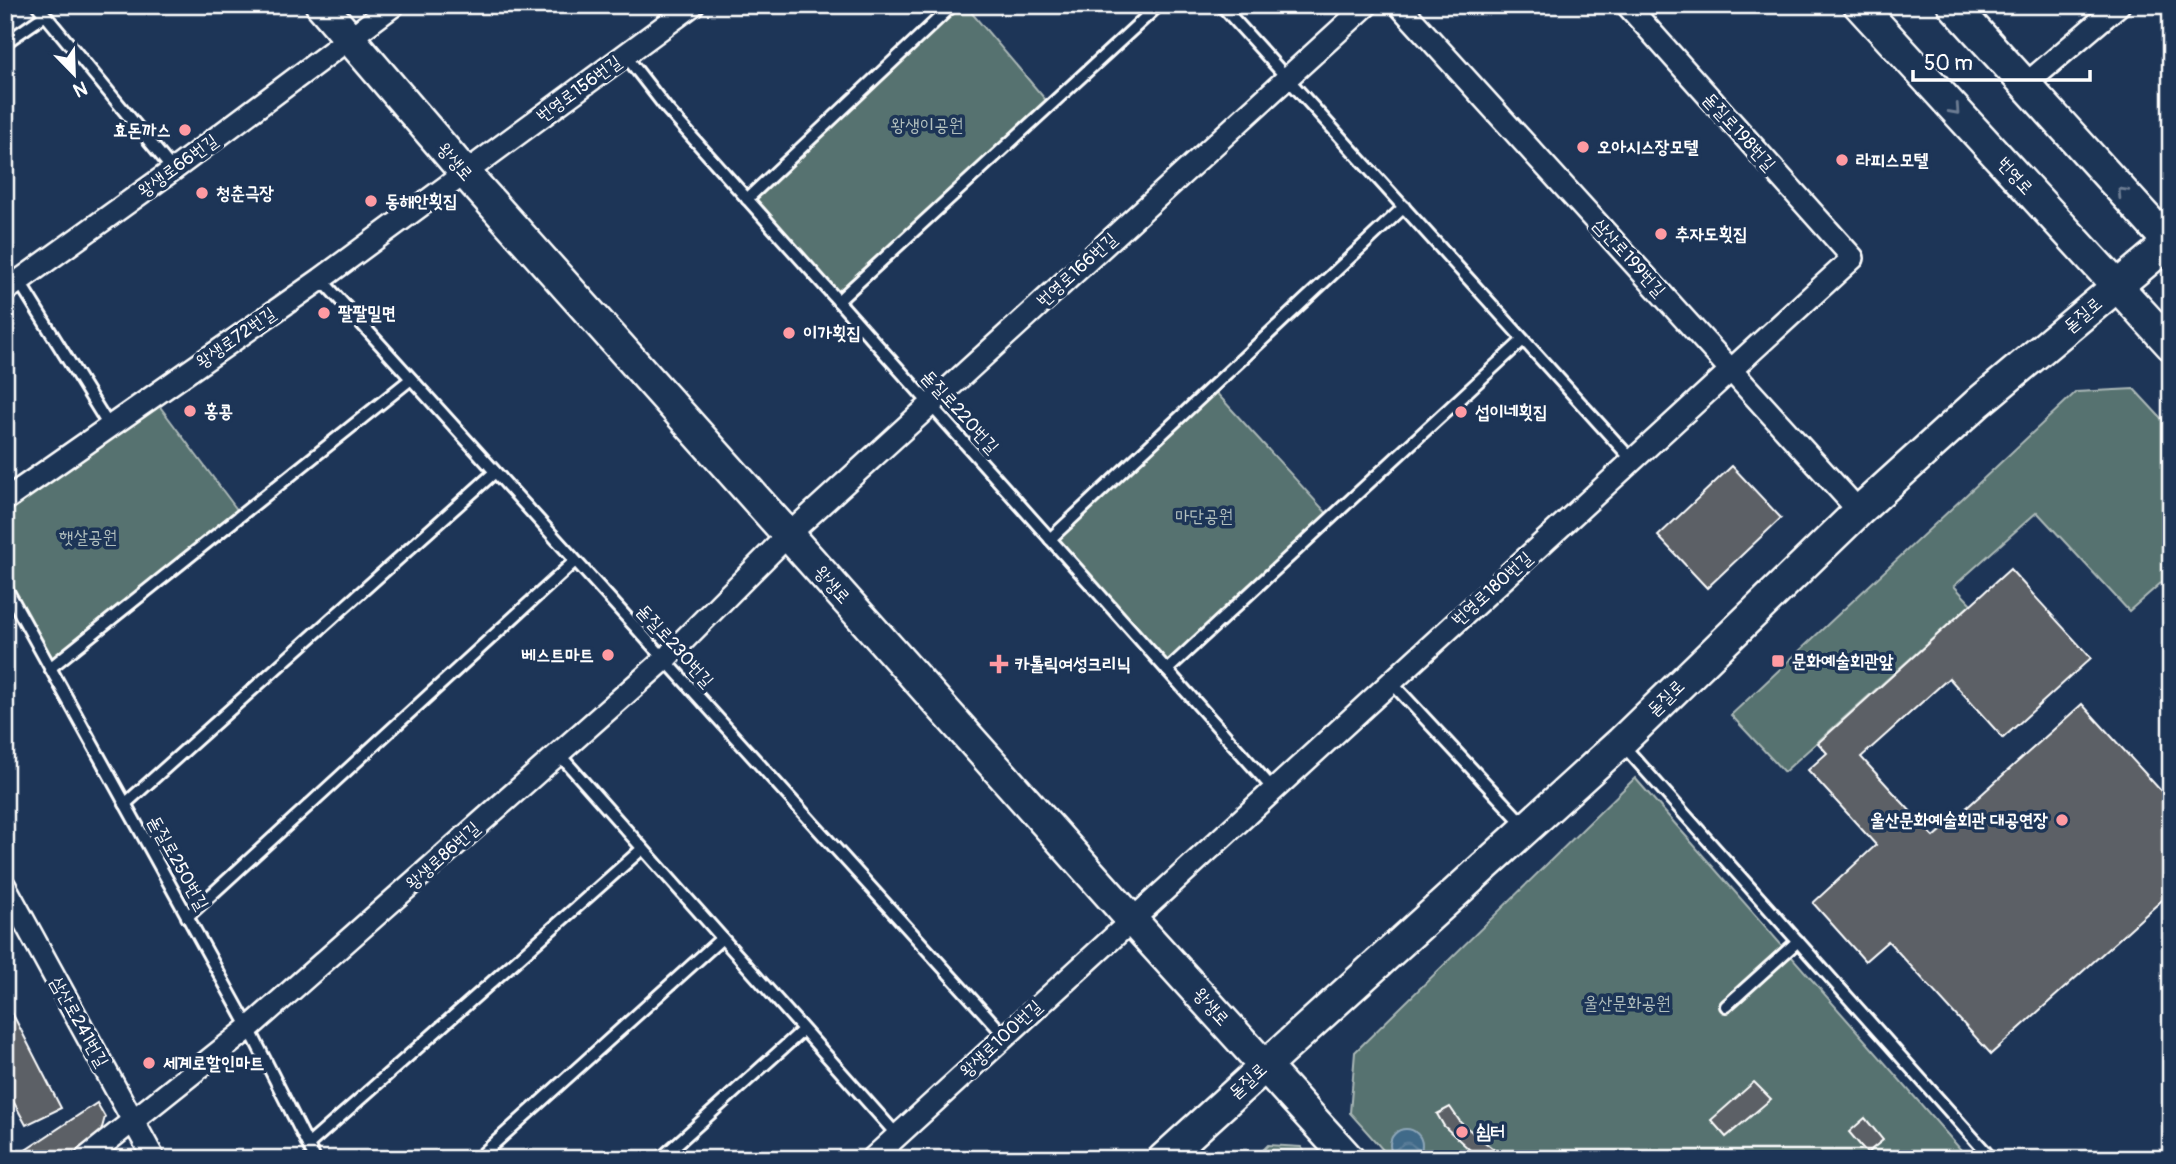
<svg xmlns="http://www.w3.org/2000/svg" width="2176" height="1164" font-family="Pangolin,'Poor Story',sans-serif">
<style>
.park{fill:#57726f;stroke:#abb8b7;stroke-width:2}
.water{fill:url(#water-waves);stroke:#8da6b8;stroke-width:2}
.building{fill:#5b6066;stroke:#fff;stroke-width:2}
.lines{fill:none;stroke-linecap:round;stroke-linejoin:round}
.lane-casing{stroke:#fff;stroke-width:16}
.street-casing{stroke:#fff;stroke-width:26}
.secondary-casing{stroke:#fff;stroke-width:35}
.lane{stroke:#1d3557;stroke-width:10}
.street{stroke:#1d3557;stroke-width:21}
.secondary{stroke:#1d3557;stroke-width:30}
.oneway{stroke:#6c7c92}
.poi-dot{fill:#ff9aa2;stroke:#1d3557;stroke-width:2.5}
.labels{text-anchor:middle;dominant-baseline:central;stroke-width:7;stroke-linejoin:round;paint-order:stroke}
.street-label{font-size:18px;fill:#fff;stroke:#1d3557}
.park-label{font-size:18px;fill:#b3c0be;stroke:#1d3557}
.poi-label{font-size:18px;font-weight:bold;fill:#fff;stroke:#1d3557;text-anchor:start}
</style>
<defs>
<pattern id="water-waves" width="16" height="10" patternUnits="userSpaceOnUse" patternTransform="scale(1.75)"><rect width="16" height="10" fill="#416a89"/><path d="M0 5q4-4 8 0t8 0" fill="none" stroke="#5e809b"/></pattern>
</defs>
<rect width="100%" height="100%" fill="#1d3557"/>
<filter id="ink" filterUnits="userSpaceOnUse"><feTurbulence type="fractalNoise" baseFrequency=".0143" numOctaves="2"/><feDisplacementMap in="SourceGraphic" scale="14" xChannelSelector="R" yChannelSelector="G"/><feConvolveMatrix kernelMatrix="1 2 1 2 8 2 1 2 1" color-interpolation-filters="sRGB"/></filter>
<g filter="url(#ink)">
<g class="park">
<polygon points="953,5 965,5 1050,105 838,301 747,199"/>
<polygon points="1212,388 1331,518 1167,670 1050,539"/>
<polygon points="2134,389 2171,429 2171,574 2129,611 2037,512 1954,586 1971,604 1784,772 1731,715 2076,392"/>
<polygon points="152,396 241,515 50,668 5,586 5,500"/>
<polygon points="1635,778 1969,1159 1391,1159 1350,1113 1355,1052"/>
<polygon points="1268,1145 1301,1147 1310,1159 1254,1159"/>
</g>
<circle class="water" cx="1406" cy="1145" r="16"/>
<g class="building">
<polygon points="1732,466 1781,518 1707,588 1658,536"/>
<polygon points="2010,569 2091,658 2003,738 1949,678 1861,757 1934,837 2082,704 2171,802 2171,892 1991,1054 1888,941 1865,961 1813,903 1876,845 1808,770 1827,753 1818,743"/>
<polygon points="5,999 61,1108 26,1125 5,1086"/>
<polygon points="1754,1082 1771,1099 1726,1137 1711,1120"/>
<polygon points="97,1103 105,1117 100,1135 71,1159 12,1159"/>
<polygon points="1450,1107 1461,1123 1492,1148 1518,1159 1482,1159 1471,1151 1444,1126 1437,1114"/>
<polygon points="1865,1118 1883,1140 1867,1153 1849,1132"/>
</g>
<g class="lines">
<g class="lane-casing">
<g id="lane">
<polyline points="37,5 173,170"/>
<polyline points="1221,5 1633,461"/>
<polyline points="5,43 44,16"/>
<polyline points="625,55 667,109 1273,789"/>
<polyline points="747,199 953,5"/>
<polyline points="321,279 1005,1036"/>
<polyline points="19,281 109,426"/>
<polyline points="838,301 1159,5"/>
<polyline points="1050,539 1404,207"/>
<polyline points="5,586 249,1028 315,1159"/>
<polyline points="50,668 411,379"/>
<polyline points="1167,670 1523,340"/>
<polyline points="1391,682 1525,826"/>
<polyline points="1622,744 1992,1159"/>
<polyline points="558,753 897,1135"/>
<polyline points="125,804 495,472"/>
<polyline points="187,917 575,561"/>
<polyline points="1726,1006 1798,941"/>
<polyline points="308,1145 642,849"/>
<polyline points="477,1159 722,938"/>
<polyline points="660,1159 803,1030"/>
</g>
</g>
<g class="street-casing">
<g id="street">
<polyline points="1399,5 1859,511"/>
<polyline points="2025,85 2119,5"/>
<polyline points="5,291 173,170 394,5"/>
<polyline points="5,500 321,279 693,5"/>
<polyline points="5,886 154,1159"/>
<polyline points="85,1159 249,1028 664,660 787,536 1367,5"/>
<polyline points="872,1159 1853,258 1627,5"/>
</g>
</g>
<g class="secondary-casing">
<g id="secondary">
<polyline points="321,5 465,173 1131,919 1349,1159"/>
<polyline points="1859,5 2171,345"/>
<polyline points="1953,5 2171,245"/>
<polyline points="1163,1159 1621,742 1859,511 1979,402 2171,241"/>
</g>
</g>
<use href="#lane" class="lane"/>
<use href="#street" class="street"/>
<use href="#secondary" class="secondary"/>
</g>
<defs><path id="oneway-chevron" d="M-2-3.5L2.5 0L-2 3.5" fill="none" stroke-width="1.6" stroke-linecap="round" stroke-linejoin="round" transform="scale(1.75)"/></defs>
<g class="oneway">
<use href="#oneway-chevron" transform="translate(1955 110) rotate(48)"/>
<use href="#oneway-chevron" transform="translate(2122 192) rotate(-133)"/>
</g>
</g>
<g class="poi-dot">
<circle cx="185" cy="130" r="7"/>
<circle cx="1583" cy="147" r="7"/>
<circle cx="1842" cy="160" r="7"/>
<circle cx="202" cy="193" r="7"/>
<circle cx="371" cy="201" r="7"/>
<circle cx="1661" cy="234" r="7"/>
<circle cx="324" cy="313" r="7"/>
<circle cx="789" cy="333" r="7"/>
<circle cx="190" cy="411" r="7"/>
<circle cx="1461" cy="412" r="7"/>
<circle cx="608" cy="655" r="7"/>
<rect x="1771" y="654" width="14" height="14" rx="3.5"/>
<path d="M995.5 653.5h7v7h7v7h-7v7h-7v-7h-7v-7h7z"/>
<circle cx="2062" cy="820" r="7"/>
<circle cx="149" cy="1063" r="7"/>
<circle cx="1462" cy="1132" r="7"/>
</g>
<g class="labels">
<g class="street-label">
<text transform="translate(579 89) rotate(-36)">번영로156번길</text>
<text transform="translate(1739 132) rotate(48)">돋질로198번길</text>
<text transform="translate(455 162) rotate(49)">왕생로</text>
<text transform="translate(178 166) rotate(-36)">왕생로66번길</text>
<text transform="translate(2015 176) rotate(48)">번영로</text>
<text transform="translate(1629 258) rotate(48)">삼산로199번길</text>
<text transform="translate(1077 270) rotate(-42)">번영로166번길</text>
<text transform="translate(2083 315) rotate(-40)">돋질로</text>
<text transform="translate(236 338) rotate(-35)">왕생로72번길</text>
<text transform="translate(960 412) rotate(48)">돋질로220번길</text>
<text transform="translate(832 585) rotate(48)">왕생로</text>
<text transform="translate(1492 589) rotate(-42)">번영로180번길</text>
<text transform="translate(675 646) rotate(48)">돋질로230번길</text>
<text transform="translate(1666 698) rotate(-44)">돋질로</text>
<text transform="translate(443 856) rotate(-42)">왕생로86번길</text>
<text transform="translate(178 863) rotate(61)">돋질로250번길</text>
<text transform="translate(1211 1007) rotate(48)">왕생로</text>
<text transform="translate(79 1022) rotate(61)">삼산로241번길</text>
<text transform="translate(1001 1039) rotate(-43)">왕생로100번길</text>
<text transform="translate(1248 1081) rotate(-42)">돋질로</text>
</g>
<g class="park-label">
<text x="927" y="125">왕생이공원</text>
<text x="1204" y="516">마단공원</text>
<text x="88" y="537">햇살공원</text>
<text x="1627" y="1003">울산문화공원</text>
</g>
<g class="poi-label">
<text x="171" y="130" text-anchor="end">효돈까스</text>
<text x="1597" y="147">오아시스장모텔</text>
<text x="1856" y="160">라피스모텔</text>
<text x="216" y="193">청춘극장</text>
<text x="385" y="201">동해안횟집</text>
<text x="1675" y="234">추자도횟집</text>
<text x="338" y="313">팔팔밀면</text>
<text x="803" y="333">이가횟집</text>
<text x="204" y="411">홍콩</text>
<text x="1475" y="412">섭이네횟집</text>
<text x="594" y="655" text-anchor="end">베스트마트</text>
<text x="1792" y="661">문화예술회관앞</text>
<text x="1015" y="664">카톨릭여성크리닉</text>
<text x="2048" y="820" text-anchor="end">울산문화예술회관 대공연장</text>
<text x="163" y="1063">세계로할인마트</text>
<text x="1476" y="1132">쉼터</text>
</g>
</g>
<rect width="2176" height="1164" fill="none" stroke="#1d3557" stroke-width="28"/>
<rect x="14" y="14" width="2148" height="1136" fill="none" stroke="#fff" stroke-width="2.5" filter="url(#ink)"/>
<g transform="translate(74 74) rotate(157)" stroke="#1d3557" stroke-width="5" paint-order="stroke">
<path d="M0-5L12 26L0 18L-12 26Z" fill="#ffffff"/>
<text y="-10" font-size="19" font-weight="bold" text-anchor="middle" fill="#ffffff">N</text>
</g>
<path d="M1913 70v10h177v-10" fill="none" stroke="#ffffff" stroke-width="3.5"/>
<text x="1924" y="70" font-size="21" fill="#ffffff" stroke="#1d3557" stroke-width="5" paint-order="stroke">50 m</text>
</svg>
